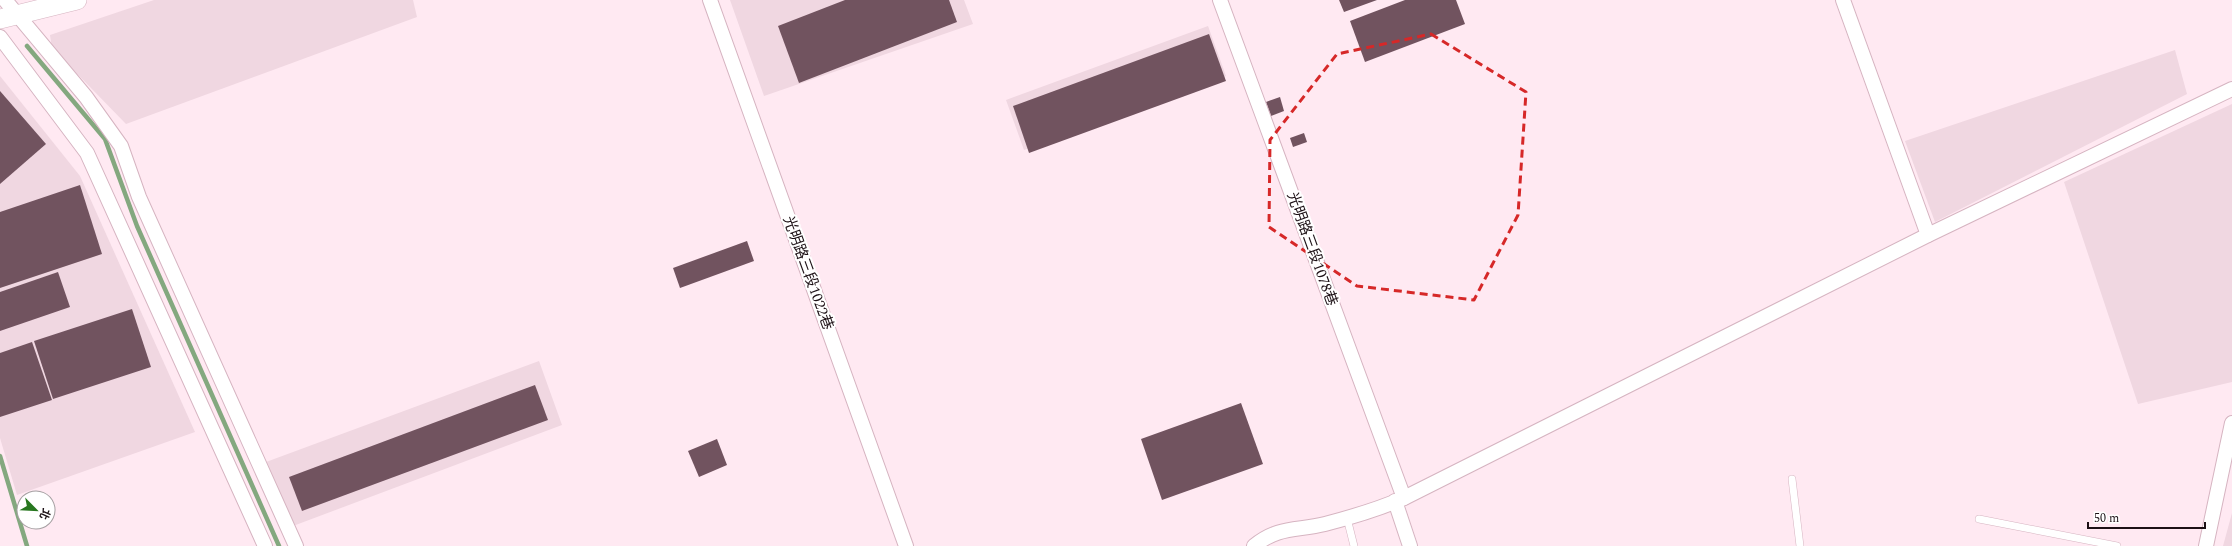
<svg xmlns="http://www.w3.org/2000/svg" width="2232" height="546" font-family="Spectral,'Noto Sans TC',serif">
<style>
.built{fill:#f0d7e1}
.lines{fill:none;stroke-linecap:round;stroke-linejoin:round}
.stream{stroke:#84a87f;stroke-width:4.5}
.building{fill:#71535f}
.lane-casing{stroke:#d6b4c1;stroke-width:8}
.street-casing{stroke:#d6b4c1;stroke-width:16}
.secondary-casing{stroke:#d6b4c1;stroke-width:20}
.lane{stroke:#fff;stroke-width:7}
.street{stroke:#fff;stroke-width:14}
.secondary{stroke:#fff;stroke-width:19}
.marked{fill:none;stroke:#d62828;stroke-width:3;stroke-dasharray:8 5;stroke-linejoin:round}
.labels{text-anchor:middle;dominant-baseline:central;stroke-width:4;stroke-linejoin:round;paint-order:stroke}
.street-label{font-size:15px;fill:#1c1015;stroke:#fff}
</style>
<rect width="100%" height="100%" fill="#ffe9f2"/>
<g class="built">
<polygon points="154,0 413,0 417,17 126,124 52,48 50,35"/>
<polygon points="730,0 964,0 973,24 764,96"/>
<polygon points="1208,26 1226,76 1024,150 1006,100"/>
<polygon points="2175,50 2187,94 1935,222 1905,141"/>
<polygon points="0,76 80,176 195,432 17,495 0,438"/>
<polygon points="2232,104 2232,382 2138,404 2064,182"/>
<polygon points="539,361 562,425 293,526 266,462"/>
<polygon points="2232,513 2232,546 2223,546"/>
</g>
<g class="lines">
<g class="stream">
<polyline points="27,46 105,139 137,226 279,546"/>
<polyline points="0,456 27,546"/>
</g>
</g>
<g class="building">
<polygon points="845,0 949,0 957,22 799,83 778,26"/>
<polygon points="1339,0 1377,0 1344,12"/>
<polygon points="1405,0 1456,0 1465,24 1365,62 1350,21"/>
<polygon points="1209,34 1226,81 1029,153 1013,106"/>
<polygon points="0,91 46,144 0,184"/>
<polygon points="1280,97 1284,111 1271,116 1266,102"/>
<polygon points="1304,133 1307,142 1293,147 1290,138"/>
<polygon points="80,185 102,254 0,288 0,212"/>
<polygon points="747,241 754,261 680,288 673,268"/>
<polygon points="58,272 70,307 0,331 0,292"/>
<polygon points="132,309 151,367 53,399 34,341"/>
<polygon points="32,342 52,400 0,417 0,353"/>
<polygon points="535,385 548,420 302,511 289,477"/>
<polygon points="1241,403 1263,464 1162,500 1141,439"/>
<polygon points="717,439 727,465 699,477 688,451"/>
</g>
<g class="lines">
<g class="lane-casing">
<g id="lane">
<polyline points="1792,479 1800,546"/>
<polyline points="1347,518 1354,546"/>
<polyline points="1979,519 2117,546"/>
</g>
</g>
<g class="street-casing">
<g id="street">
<polyline points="5,0 86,97 121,146 139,197 296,546"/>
<polyline points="710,0 906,546"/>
<polyline points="1220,0 1404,498"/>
<polyline points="1843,0 1928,235"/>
<polyline points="0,37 87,153 265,546"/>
<polyline points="1395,501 1410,546"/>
<path d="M1254,546C1279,526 1296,531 1325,524C1352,517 1379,509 1404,498L1928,235L2232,89"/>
<polyline points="2206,546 2232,423"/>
</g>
</g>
<g class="secondary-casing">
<polyline id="secondary" points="0,19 77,0"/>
</g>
<use href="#lane" class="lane"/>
<use href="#street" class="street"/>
<use href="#secondary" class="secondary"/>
</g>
<path class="marked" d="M1431,34L1526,92L1518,215L1474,300L1357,286L1269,227L1270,140L1337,54Z"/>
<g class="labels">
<g class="street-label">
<text transform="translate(1312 249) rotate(70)">光明路三段1078巷</text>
<text transform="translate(808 273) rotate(70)">光明路三段1022巷</text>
</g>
</g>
<g transform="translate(36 510) rotate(114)"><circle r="19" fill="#ffffff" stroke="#a49fa1"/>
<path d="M0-3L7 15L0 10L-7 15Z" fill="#27771f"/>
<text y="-6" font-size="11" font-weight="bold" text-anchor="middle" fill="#1c1015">北</text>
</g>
<path d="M2088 522v6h117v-6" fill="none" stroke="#1c1015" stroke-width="2"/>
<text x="2094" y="522" font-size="12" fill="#1c1015" stroke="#ffffff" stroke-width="3" paint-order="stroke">50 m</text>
</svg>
